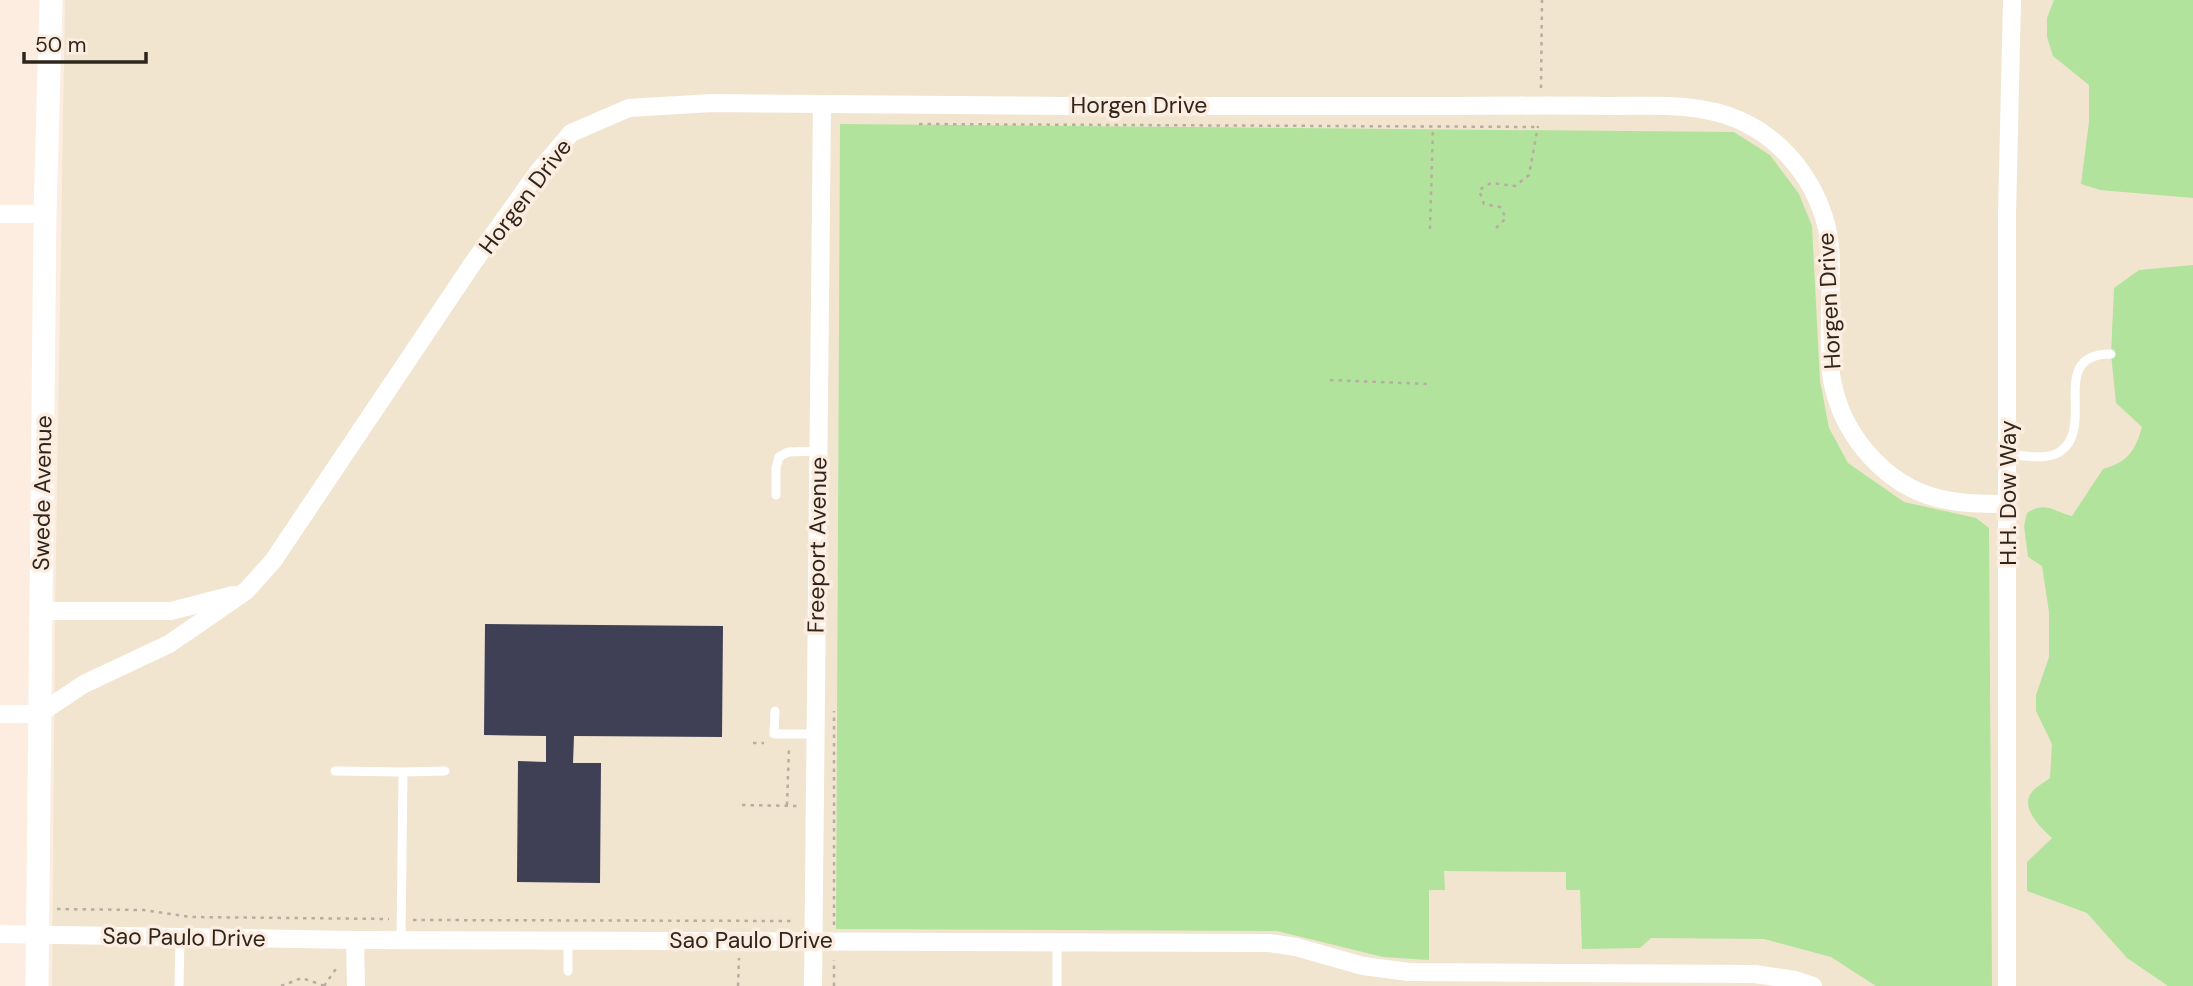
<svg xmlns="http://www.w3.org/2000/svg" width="2193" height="986" font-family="'DM Sans',sans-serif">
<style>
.industrial{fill:#f1e5d0}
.green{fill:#b1e39d}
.building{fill:#3f3f56}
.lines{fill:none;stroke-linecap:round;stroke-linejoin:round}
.path{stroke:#b9aca0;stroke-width:2.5;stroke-dasharray:3.5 5;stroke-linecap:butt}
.service{stroke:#fff;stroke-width:9}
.minor{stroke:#fff;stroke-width:18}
.tertiary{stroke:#fff;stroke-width:23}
.labels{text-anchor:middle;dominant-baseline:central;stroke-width:7;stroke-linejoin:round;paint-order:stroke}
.street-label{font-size:23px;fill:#2e261d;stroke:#fcede0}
</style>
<rect width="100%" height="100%" fill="#fcede0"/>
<polygon class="industrial" points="65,0 2193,0 2193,986 52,986 55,611"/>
<g class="green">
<polygon points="2054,0 2193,0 2193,198 2100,190 2081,184 2089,122 2089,85 2053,56 2047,37 2047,18"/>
<polygon points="840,124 1734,132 1770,155 1799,194 1812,226 1820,381 1829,428 1848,463 1904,502 1976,518 1989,528 1992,986 1876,986 1831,957 1764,939 1651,938 1640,948 1582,949 1580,890 1566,890 1566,872 1444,871 1445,890 1429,890 1429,960 1383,957 1277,931 836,929"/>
<path d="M2193,265V986H2168L2127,958L2087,913L2027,891V862L2052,838C2041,828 2019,807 2032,792C2037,786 2045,782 2050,778L2052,744L2036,711V695L2049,657V612L2042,566L2028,557L2024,526L2027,513C2045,501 2053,511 2072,516L2103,469C2128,462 2135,451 2142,427L2116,403L2111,354L2114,288L2139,270Z"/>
</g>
<polygon class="building" points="485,624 723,626 722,737 574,736 573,763 601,763 600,883 517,882 518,761 546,762 546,736 484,735"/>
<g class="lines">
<g class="path">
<polyline points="1541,88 1542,0"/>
<polyline points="919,124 1538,127"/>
<polyline points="1496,228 1506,218 1500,207 1484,204 1479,190 1491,183 1515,186 1529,175 1538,126"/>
<polyline points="1430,229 1433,127"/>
<polyline points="1330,380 1428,384"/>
<polyline points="753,743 764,743"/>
<polyline points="742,805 799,806"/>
<polyline points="787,805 789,746"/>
<polyline points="57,909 143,910 191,917 389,919"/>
<polyline points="413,920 795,921"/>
<polyline points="834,925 834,711"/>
<polyline points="281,986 302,978 325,986"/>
<polyline points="324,986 338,966"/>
<polyline points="738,986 739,958"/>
<polyline points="834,986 834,960"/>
</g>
<g class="service">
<path d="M2008,455C2023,455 2048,461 2061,451C2096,425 2047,354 2111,354"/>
<polyline points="776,495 776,468 779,457 788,452 818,451"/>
<polyline points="775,711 774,734 815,734"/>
<polyline points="335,771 403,772 401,940"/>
<polyline points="403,772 445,771"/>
<polyline points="1057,943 1057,986"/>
<polyline points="568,971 568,940"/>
<polyline points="179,986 180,937"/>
</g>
<g class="minor">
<polyline points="0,214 45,214"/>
<polyline points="40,611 171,611 233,595"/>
<path d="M0,714H39L84,684L169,644L246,591L273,561L473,263L538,172L571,133L629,108L712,103C950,106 1189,107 1427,106C1487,106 1547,105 1607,106C1651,106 1698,102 1739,120C1789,142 1825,193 1830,248C1832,271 1830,296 1830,319C1830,342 1828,367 1834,389C1846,439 1887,485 1937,498C1961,504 1984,504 2007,504"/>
<polyline points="0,934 355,940 1269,943 1296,947 1363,966 1409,972 1755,974 1795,980 1813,986"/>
<polyline points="355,940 356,986"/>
<polyline points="813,986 822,105"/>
<polyline points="2007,986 2007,214 2012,0"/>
</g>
<polyline class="tertiary" points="37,986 45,214 51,0"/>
</g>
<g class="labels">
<g class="street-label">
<text x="1139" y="105">Horgen Drive</text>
<text transform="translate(525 196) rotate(-53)">Horgen Drive</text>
<text transform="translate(1829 301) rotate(-93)">Horgen Drive</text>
<text transform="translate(42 493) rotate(-89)">Swede Avenue</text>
<text transform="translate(2008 493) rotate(-90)">H.H. Dow Way</text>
<text transform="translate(817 545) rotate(-89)">Freeport Avenue</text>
<text transform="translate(184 937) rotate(1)">Sao Paulo Drive</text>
<text x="751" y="940">Sao Paulo Drive</text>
</g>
</g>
<path d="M24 52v10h122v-10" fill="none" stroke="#2e261d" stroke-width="3.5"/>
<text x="35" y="52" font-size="21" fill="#2e261d" stroke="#fcede0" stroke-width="5" paint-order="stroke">50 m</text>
</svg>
